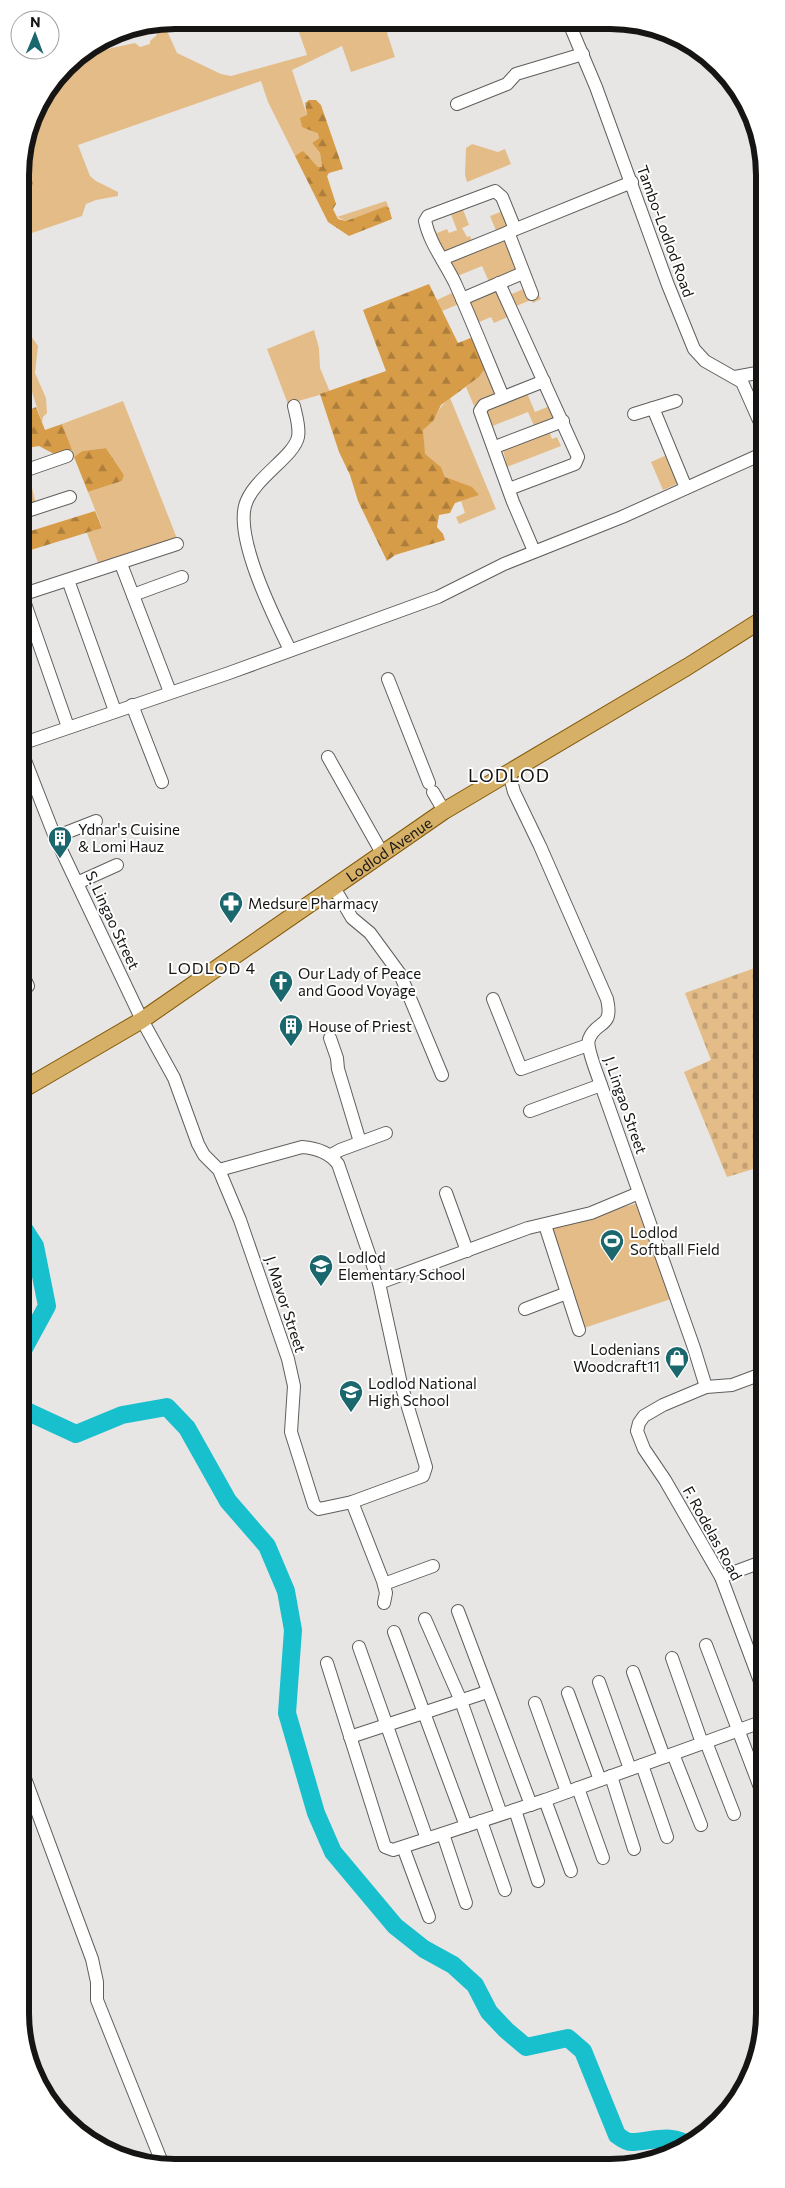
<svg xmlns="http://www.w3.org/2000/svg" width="785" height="2188" font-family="Commissioner,sans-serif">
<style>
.green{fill:#e4bc87}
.forest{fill:url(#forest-firs)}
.cemetery{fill:url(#cemetery-stones)}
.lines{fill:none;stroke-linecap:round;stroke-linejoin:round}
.river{stroke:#18bfcd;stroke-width:18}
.minor-casing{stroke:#605f5c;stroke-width:14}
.major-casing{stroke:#815807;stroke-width:18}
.minor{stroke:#fff;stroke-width:12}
.major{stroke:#d6b066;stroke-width:16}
.labels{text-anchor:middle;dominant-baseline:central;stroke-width:4;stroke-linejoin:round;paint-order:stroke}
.street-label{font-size:15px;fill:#161514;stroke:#fff}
.poi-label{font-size:15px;fill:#161514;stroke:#fff;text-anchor:start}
.neighbourhood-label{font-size:16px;letter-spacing:1px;fill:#161514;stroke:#fff}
.quarter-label{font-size:18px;letter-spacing:1px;fill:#161514;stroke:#fff}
.rim{fill:none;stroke:#161514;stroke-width:6}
</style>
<defs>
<pattern id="forest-firs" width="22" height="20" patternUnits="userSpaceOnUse" patternTransform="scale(1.25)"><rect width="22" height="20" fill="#d79c48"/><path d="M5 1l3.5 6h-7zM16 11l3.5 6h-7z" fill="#ad7e3b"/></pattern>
<pattern id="cemetery-stones" width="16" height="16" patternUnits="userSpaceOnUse" patternTransform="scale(1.25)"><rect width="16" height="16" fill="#e4bc87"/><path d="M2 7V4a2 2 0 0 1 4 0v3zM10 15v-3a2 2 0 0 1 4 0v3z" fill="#c3a174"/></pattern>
</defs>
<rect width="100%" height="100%" fill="#e8e6e4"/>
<g class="green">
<polygon points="295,21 411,22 393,28 387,33 395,57 351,72 342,46 292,70 307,115 319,138 312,143 320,153 322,167 318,167 303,152 295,156 268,102 261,81 78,145 90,176 96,181 118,192 118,196 96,200 86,204 82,216 20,237 20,198 27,193 20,175 20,164 36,106 71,61 79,59 78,56 104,48 107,49 135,43 140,47 150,44 150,41 157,35 153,24 163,22 177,53 221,74 231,76 307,55"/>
<polygon points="472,144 498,152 505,149 511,164 467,182 465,175 466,148"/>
<polygon points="386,201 389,208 386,206 346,221 337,217"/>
<polygon points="462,207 469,225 462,228 467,237 470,236 472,241 462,247 441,253 430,220 437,233 447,229 449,233 457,230 450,212"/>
<polygon points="503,211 510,226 497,233 490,216"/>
<polygon points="500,240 506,240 517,269 490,284 482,266 455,277 449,261"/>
<polygon points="496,288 510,316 494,323 491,317 477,323 468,300"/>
<polygon points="526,288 530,297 538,294 541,299 533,303 531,300 514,307 509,295"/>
<polygon points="454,292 459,304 442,311 437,300"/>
<polygon points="21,327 29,333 38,346 35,373 46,398 47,413 43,417 42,423 21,358"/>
<polygon points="314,330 319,348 320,368 330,392 288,404 267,349"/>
<polygon points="486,367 497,397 474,406 466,387 479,377"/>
<polygon points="527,393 535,412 552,405 557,417 535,428 528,412 490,427 485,411"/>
<path d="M450,398L496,509L459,524L456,517L465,513L461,501L478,495L445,477L441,467L424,454L423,430C434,420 438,407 450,398Z"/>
<polygon points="123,401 178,541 100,568 87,533 102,527 88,492 122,481 124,475 106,448 82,451 74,457 62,424"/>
<polygon points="549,431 552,439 557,437 561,446 507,467 503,449"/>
<polygon points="667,455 679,483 663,490 651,462"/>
<polygon points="21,477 26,490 32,488 36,504 21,510"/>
<polygon points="642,1202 674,1298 584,1328 548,1227"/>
</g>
<g class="forest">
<polygon points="309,100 316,100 321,105 343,169 329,173 327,176 336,204 333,209 338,219 346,221 386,206 389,208 392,219 349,236 328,222 295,156 303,151 318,167 322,167 320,153 312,143 319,138 317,133 302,127 300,118 307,115 305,103"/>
<polygon points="20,175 31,177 33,184 27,193 20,198"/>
<polygon points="429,284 458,343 473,337 486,367 479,377 441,405 433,421 423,430 425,454 441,467 445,477 472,487 479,495 455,503 450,513 439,515 437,527 443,534 445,540 395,555 387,561 358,501 350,475 339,452 320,394 386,371 363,310"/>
<polygon points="36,407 45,430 62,424 72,450 56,455 39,446 21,449 21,414"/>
<polygon points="106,448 124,475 122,481 88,492 74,457 82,451"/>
<polygon points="95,511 102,528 21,553 21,534"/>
</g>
<polygon class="cemetery" points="763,965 763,1166 727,1177 684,1072 711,1060 685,993"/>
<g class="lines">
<g class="river">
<polyline points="22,1226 35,1246 47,1306 22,1352"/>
<path d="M22,1409L76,1434L122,1415L167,1407L187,1428L228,1501L267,1546L286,1591L293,1630L287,1713L316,1813L333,1852L395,1926L424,1949L453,1965L475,1985L489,2012L506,2030L526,2047L568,2038L583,2051L617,2135C621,2138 627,2142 631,2142C649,2142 674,2132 689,2146"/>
</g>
<g class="minor-casing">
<g id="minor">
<polyline points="569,23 596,87 668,285 694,349 705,361 742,382 762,427"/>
<polyline points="571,27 587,23"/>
<polyline points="457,104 507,84 516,74 583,54"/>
<polyline points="508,232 532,294"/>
<polyline points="442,259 632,182"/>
<polyline points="499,283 578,457 575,464 509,489"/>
<polyline points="462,299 523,273"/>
<polyline points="735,377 762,372"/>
<path d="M503,397C487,359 472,321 455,283C445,262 430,244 425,221L428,216L495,191L502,197L515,229"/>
<polyline points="653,408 686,488"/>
<polyline points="634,414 676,401"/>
<polyline points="495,447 563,421"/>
<polyline points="21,472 67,456"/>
<polyline points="21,513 70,497"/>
<polyline points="534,551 513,502 480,411 484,405 544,381"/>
<polyline points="121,564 170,692"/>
<polyline points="68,580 115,711"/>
<polyline points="21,595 177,544"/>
<polyline points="22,595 68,727"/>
<polyline points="133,595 182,577"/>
<path d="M290,650C274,617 236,541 245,506C252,479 294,457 298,437C300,427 296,416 294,406"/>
<polyline points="388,679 429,783"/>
<polyline points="132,705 162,782"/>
<polyline points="21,744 229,673 438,597 504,564 622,517 762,454"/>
<path d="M21,750L55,837L142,1020L174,1078L198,1144L204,1155L219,1170L240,1220L288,1359L294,1386L291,1432L314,1505L319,1509L352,1502L423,1476L426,1467L401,1384L379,1283L338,1164C329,1152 317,1148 302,1147L219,1170"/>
<polyline points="328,757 382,853"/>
<path d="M509,773L514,792L540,846L607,999C614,1029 596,1020 589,1039C586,1047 598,1076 601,1085L694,1348L706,1387"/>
<polyline points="433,792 444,811"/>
<polyline points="55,837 96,821"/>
<polyline points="77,883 117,865"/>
<polyline points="333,886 352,918 370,933 400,974 442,1075"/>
<polyline points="21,971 28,986"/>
<polyline points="493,999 521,1069 588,1045"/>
<polyline points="330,1038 337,1058 338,1069 360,1142"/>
<polyline points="530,1111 601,1085"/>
<polyline points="331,1155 340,1150 386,1133"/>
<polyline points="446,1193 467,1251"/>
<polyline points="545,1225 579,1330"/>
<polyline points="379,1283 528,1228 591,1213 639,1193"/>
<polyline points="525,1309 567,1293"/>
<polyline points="764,1373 732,1385 706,1387 663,1405 644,1416 639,1423 637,1431 644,1449 665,1480 721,1577 764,1692"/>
<polyline points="352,1502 383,1581 386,1593 384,1603"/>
<polyline points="721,1577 764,1561"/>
<polyline points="384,1584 433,1566"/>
<polyline points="458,1611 531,1805"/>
<polyline points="425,1619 461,1701 501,1814"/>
<polyline points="394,1632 466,1826"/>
<polyline points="706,1645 764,1798"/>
<polyline points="359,1647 427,1839"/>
<polyline points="672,1658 702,1743"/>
<polyline points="327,1663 385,1847 393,1850 545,1800 764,1721"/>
<polyline points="633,1672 664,1757"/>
<polyline points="599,1682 630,1769"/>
<polyline points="568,1693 600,1780"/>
<polyline points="535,1703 567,1792"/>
<polyline points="350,1737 487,1692"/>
<polyline points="706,1742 734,1814"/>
<polyline points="673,1754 701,1825"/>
<polyline points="642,1765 667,1837"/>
<polyline points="23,1773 92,1959 97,1982 97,2000 163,2165"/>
<polyline points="611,1776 634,1849"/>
<polyline points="578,1788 603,1858"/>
<polyline points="545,1800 571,1871"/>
<polyline points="515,1810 538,1881"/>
<polyline points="481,1821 505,1890"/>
<polyline points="443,1834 466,1903"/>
<polyline points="403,1847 429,1917"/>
</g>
</g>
<g class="major-casing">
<g id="major">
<path id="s1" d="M22,1090L142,1020L444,811L687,667L763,619"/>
</g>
</g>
<use href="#minor" class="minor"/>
<use href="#major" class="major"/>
</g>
<defs>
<g id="building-pin" transform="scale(1.25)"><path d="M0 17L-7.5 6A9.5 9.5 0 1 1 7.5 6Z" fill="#1a676e" stroke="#fff"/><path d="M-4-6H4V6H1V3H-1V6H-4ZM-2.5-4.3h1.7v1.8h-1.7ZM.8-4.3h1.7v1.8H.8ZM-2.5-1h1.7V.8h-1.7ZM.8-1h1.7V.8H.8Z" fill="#fff"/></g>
<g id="pharmacy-pin" transform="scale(1.25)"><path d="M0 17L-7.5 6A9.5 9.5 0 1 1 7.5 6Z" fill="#1a676e" stroke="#fff"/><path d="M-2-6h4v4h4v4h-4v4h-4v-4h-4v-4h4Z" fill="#fff"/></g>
<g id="church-pin" transform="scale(1.25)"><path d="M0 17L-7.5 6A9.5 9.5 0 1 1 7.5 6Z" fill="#1a676e" stroke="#fff"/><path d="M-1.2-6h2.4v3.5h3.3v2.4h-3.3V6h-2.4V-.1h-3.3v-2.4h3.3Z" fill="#fff"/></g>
<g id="stadium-pin" transform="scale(1.25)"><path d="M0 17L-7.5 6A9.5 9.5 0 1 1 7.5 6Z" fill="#1a676e" stroke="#fff"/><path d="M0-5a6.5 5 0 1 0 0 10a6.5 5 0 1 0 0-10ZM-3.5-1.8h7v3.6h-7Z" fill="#fff"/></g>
<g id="school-pin" transform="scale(1.25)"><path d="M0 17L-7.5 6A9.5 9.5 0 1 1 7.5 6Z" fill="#1a676e" stroke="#fff"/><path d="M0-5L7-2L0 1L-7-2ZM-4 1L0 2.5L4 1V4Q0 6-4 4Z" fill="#fff"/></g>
<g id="shop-pin" transform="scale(1.25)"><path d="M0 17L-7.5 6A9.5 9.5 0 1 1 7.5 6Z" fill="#1a676e" stroke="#fff"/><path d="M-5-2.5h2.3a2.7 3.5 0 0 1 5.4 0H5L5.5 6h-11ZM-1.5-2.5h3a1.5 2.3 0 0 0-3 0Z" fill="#fff"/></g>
</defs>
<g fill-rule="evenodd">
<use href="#building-pin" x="60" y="838"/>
<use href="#pharmacy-pin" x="231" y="903"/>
<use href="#church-pin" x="281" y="982"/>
<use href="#building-pin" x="291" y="1026"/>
<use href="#stadium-pin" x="612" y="1241"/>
<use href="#school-pin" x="321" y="1266"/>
<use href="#shop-pin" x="677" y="1358"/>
<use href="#school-pin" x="351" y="1392"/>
</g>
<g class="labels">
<g class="street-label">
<text transform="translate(666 231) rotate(70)">Tambo-Lodlod Road</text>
<text stroke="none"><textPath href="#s1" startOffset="439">Lodlod Avenue</textPath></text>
<text transform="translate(113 920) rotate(65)">S. Lingao Street</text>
<text transform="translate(626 1105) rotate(71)">J. Lingao Street</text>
<text transform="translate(286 1304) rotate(72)">J. Mavor Street</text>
<text transform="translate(713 1533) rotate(61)">F. Rodelas Road</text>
</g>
<g class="poi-label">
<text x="78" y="829">Ydnar's Cuisine<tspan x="78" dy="17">&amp; Lomi Hauz</tspan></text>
<text x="248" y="903">Medsure Pharmacy</text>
<text x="298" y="973">Our Lady of Peace<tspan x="298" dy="17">and Good Voyage</tspan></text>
<text x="308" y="1026">House of Priest</text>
<text x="630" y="1232">Lodlod<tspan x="630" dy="17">Softball Field</tspan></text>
<text x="338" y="1257">Lodlod<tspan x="338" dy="17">Elementary School</tspan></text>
<text x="660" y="1349" text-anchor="end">Lodenians<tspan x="660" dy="17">Woodcraft11</tspan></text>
<text x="368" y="1383">Lodlod National<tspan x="368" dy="17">High School</tspan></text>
</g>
<g class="neighbourhood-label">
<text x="212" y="967">LODLOD 4</text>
</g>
<g class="quarter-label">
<text x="509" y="775">LODLOD</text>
</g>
</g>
<path d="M0 0H785V2188H0ZM175 29H610A146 146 0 0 1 756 175V2013A146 146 0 0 1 610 2159H175A146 146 0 0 1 29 2013V175A146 146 0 0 1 175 29Z" fill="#fff" fill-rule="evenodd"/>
<path class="rim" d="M175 29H610A146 146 0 0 1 756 175V2013A146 146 0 0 1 610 2159H175A146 146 0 0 1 29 2013V175A146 146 0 0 1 175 29Z"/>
<g transform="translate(35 35) rotate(1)"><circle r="24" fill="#ffffff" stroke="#a2a1a1"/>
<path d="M0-4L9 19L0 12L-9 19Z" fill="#1a676e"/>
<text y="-8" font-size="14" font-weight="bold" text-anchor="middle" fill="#161514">N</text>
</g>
</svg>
